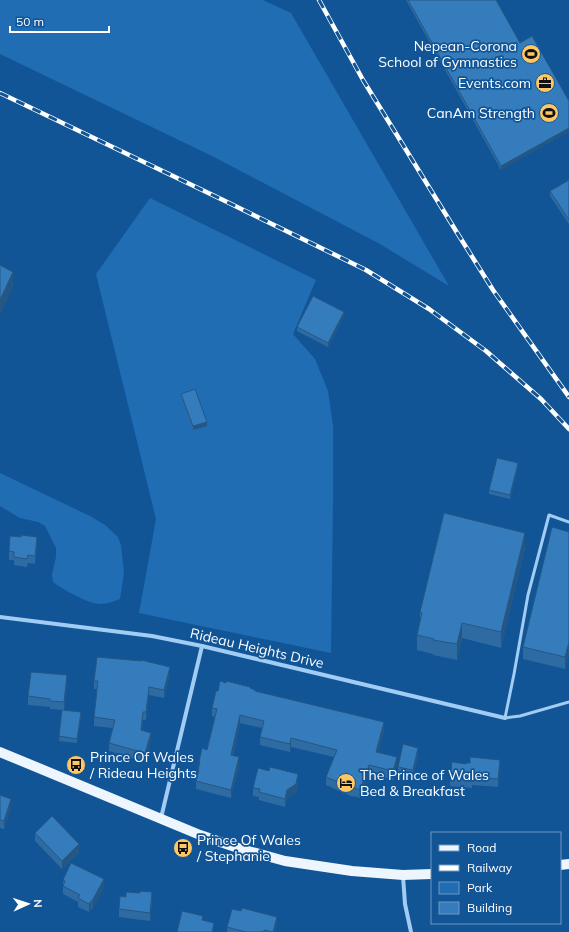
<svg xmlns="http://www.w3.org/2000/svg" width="569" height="932" font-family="Mulish,sans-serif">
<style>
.green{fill:#206db4}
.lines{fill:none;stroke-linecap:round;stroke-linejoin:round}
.service{stroke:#a1ccf4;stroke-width:3}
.minor{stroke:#a1ccf4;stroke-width:4}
.primary{stroke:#edf5ff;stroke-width:10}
.rail-casing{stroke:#fff;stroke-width:4.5}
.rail{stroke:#115596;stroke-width:3;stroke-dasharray:9;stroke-linecap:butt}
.wall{fill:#2e6ba3}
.shaded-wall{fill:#255784}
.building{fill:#357cbd;stroke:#255784}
.labels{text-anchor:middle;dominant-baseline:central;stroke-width:3.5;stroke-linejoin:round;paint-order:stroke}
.poi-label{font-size:14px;fill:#fff;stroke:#115596;text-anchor:end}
.street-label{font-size:14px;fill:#fff;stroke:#115596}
</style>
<rect width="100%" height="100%" fill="#115596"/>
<g class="green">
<polygon points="0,0 263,0 291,13 449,286 380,244 212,156 0,54"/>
<polygon points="150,198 316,280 293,334 315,359 328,391 333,426 333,503 331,653 139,613 156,519 96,274"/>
<path d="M0,473L90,516L105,525L118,537L121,545L124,573L120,599C114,601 107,604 101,604C90,605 62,589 53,582L52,574L56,557V548L45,526L38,522L20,518L0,506Z"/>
</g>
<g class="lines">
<polyline class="service" points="569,522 549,515 528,595 514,674 505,718 520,716 569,702"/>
<g class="minor">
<polyline points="0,617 152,636 202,646 505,718"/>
<polyline points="161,818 202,646"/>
<polyline points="403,876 405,904 411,932"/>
</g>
<g class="primary">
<polyline points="0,752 200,835 241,849 285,861 352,871 403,875 432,874"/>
<polyline points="560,865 569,864"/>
</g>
<g class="rail-casing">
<g id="rail">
<polyline points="319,0 363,80 456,231 493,290 569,397"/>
<polyline points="0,93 223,200 366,270 429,309 486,351 541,399 569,429"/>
</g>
</g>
<use href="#rail" class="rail"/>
</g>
<g class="wall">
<polygon points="406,0 496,0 520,43 501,170"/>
<polygon points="569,180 569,224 550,196 550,191"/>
<polygon points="344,316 328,347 297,331 297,327"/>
<polygon points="181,394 207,426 193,430 181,398"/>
<polygon points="518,467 510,499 489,494 489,490"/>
<polygon points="569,532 569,653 565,669 523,659 523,647"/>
<polygon points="37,545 35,564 28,563 27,567 14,565 14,560 9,560 9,551"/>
<polygon points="525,548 501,648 462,638 457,660 433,655 433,654 417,650 417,635 420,621 420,612"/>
<polygon points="170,675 164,698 149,695 146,720 143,720 142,730 151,741 145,762 109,751 109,743 113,728 94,726 94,717 97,689 94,689 94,681"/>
<polygon points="67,683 64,710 81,717 77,743 59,741 62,710 50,709 50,707 28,705 28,696"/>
<polygon points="250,688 255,691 384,731 378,752 397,765 393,780 369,774 360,798 353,796 353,797 326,785 326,777 334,757 291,747 290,752 260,745 260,737 262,728 240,723 233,756 239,766 231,798 196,789 196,781 198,774 199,762 207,750 215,717 212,716 212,708 218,691"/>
<polygon points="418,756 413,778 398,775 398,767"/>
<polygon points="500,768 498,787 472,785 472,788 450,786 450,778"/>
<polygon points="298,782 296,792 287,798 285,807 259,800 259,797 253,796 253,788"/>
<polygon points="0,795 11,808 4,829 0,828"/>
<polygon points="35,833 79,852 62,869 35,841"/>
<polygon points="63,880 104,887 92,909 91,909 89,912 78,907 78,902 63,894"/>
<polygon points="140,893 152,900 150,921 119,917 119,909 126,897"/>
<polygon points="277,925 275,932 227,932 227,927"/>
</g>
<g class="shaded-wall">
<polygon points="569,128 569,132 501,170 501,166"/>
<polygon points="13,272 13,287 0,315 0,300"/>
<polygon points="344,312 344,316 328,347 328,343"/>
<polygon points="207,422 207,426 193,430 193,426"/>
<polygon points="518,463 518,467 510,499 510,495"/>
<polygon points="525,533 525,548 501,648 501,632"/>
<polygon points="37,537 37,545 35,564 35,556"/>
<polygon points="462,623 462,638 457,660 457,644"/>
<polygon points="569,642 569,653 565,669 565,657"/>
<polygon points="170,667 170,675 164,698 164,690"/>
<polygon points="67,675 67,683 64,710 64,702"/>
<polygon points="149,687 149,695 146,720 146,712"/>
<polygon points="81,712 81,717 77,743 77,739"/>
<polygon points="143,712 143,720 141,738 141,730"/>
<polygon points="240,715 240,723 231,763 231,755"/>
<polygon points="384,722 384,731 376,760 376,752"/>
<polygon points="151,733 151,741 145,762 145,753"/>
<polygon points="291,738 291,747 290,752 290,744"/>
<polygon points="418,748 418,756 413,778 413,770"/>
<polygon points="239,757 239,766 231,798 231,790"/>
<polygon points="397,757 397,765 393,780 393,771"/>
<polygon points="500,760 500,768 498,787 498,779"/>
<polygon points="369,765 369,774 360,798 360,790"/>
<polygon points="298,774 298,782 296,792 287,798 285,807 285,799 287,790"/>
<polygon points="11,799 11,808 4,829 4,821"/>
<polygon points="79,844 79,852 62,869 62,861"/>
<polygon points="104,879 104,887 92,909 92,901"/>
<polygon points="152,892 152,900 150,921 150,913"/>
<polygon points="91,901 91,909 89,912 89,904"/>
<polygon points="277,917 277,925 275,932 273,932"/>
<polygon points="214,923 214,932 212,932"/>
</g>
<g class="building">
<polygon points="408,0 496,0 520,43 532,36 569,101 569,128 501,166"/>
<polygon points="569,180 569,220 550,191"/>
<polygon points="0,265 13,272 0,300"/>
<polygon points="313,296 344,312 328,343 297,327"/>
<polygon points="195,389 207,422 193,426 181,394"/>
<polygon points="497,458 518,463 510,495 489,490"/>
<polygon points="444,513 525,533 501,632 462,623 457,644 433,640 434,639 417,635 422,613 420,612"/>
<polygon points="552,527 569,532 569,642 565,657 523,647"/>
<polygon points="21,535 37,537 35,556 28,555 27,559 14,557 14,552 9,551 10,536 21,537"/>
<polygon points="97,657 141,661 141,660 170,667 164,690 149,687 146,712 143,712 141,730 151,733 145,753 109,743 115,720 94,717 98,681 94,681"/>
<polygon points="31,672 67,675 64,702 50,701 50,699 28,696"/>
<polygon points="220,681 226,683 226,681 250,687 250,688 255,690 255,691 384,722 376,752 397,757 393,771 369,765 360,790 353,787 353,788 326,777 337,750 291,738 290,744 260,737 264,721 240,715 231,755 239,757 231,790 196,781 199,770 198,770 200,762 199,762 202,748 207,750 217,709 212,708 216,691 218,691"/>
<polygon points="62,710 81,712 77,739 59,736"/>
<polygon points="403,744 418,748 413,770 398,767"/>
<polygon points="470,757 500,760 498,779 472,777 472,780 450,778 452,762 466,764 466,763 470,763"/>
<polygon points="270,767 298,774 296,784 287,790 285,799 259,792 260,789 253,788 258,768 269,771"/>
<polygon points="0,795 11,799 4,821 0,820"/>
<polygon points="52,816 79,844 62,861 35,833"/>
<polygon points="71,863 104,879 92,901 91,901 89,904 78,898 80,895 63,886 65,881 63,880"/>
<polygon points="140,891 152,892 150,913 119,909 120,896 126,897 126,892 140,893"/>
<polygon points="242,908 277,917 273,932 264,930 264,932 246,932 227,927 232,909 241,911"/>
<polygon points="182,911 203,916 202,920 214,923 212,932 177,932"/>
</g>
<defs>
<g id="stadium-disc" transform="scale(1)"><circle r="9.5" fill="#ffc763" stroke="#115596"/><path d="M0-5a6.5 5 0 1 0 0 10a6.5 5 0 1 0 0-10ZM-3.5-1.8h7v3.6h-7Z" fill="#111"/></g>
<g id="office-disc" transform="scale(1)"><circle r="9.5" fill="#ffc763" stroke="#115596"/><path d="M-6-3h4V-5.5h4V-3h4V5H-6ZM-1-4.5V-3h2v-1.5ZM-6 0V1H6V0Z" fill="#111"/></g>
<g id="bus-disc" transform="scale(1)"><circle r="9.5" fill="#ffc763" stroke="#115596"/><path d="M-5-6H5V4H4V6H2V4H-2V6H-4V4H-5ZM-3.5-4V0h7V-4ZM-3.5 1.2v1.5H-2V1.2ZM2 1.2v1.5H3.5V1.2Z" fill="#111"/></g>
<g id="hotel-disc" transform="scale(1)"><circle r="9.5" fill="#ffc763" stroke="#115596"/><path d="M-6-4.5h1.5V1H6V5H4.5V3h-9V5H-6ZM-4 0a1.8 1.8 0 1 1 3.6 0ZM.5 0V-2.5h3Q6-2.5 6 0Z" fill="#111"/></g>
</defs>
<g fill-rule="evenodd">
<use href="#stadium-disc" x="531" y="54"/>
<use href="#office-disc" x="545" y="83"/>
<use href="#stadium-disc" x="549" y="113"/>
<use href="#bus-disc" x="76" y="765"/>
<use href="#hotel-disc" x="346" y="783"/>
<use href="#bus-disc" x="183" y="848"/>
</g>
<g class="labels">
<g class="poi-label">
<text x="517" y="46">Nepean-Corona<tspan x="517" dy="16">School of Gymnastics</tspan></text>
<text x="531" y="83">Events.com</text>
<text x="535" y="113">CanAm Strength</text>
<text x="90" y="757" text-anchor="start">Prince Of Wales<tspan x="90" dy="16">/ Rideau Heights</tspan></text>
<text x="360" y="775" text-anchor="start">The Prince of Wales<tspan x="360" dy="16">Bed &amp; Breakfast</tspan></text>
<text x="197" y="840" text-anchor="start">Prince Of Wales<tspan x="197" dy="16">/ Stephanie</tspan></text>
</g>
<g class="street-label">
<text transform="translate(257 648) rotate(13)">Rideau Heights Drive</text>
</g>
</g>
<rect x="431" y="832" width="130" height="92" fill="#115596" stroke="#7099c0"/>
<rect x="439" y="845" width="20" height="6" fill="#edf5ff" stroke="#7099c0"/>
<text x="467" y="852" font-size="12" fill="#ffffff">Road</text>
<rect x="439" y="865" width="20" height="6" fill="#ffffff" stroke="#7099c0"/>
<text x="467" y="872" font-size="12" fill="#ffffff">Railway</text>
<rect x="439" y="882" width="20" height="12" fill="#206db4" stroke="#7099c0"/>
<text x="467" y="892" font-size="12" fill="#ffffff">Park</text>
<rect x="439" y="902" width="20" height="12" fill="#357cbd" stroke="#7099c0"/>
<text x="467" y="912" font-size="12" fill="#ffffff">Building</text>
<g transform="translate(28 904) rotate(87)" stroke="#115596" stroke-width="3" paint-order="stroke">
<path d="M0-3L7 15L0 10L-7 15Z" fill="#ffffff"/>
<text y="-6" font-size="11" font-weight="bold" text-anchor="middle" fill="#ffffff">N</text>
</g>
<path d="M10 26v6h99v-6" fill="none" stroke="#ffffff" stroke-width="2"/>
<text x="16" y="26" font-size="12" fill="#ffffff" stroke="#115596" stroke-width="3" paint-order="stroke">50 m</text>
</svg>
